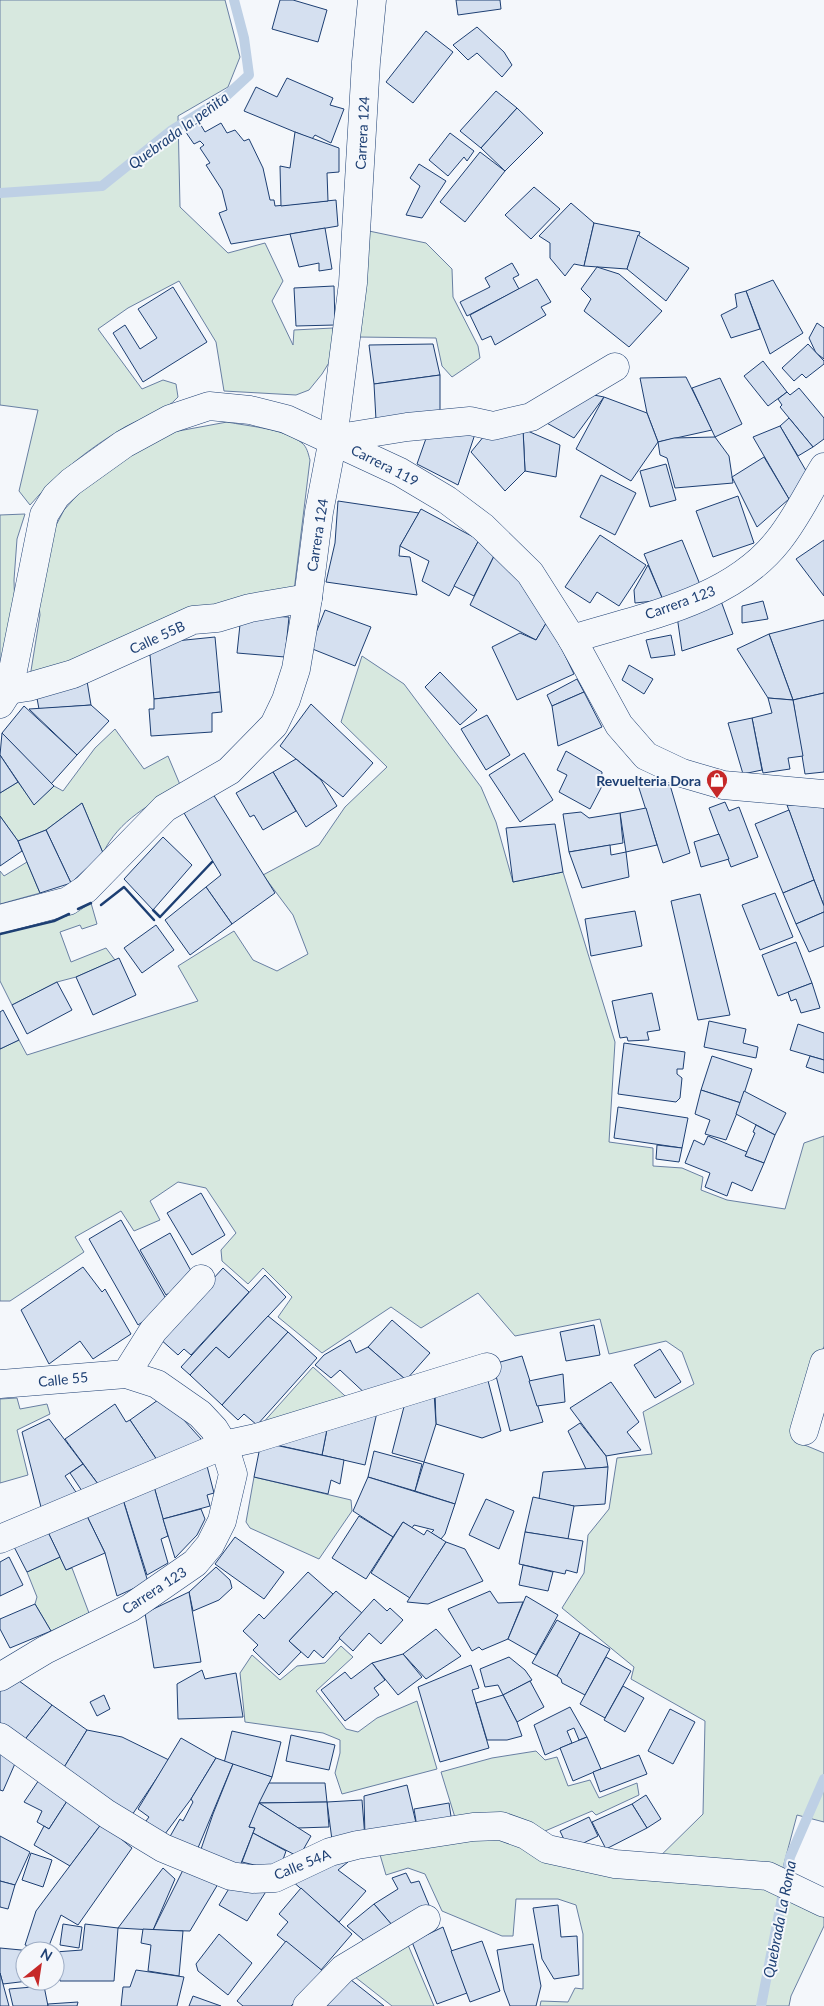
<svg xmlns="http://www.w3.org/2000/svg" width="824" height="2006" font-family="Lato,sans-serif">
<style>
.green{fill:#d7e8df;stroke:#687fa3}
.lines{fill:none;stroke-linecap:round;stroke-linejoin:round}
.stream{stroke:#bed0e5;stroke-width:10}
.building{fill:#d5e0f0;stroke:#1d3f73}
.street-casing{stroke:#1d3f73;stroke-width:29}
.secondary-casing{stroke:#1d3f73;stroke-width:29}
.street{stroke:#f4f7fb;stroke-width:28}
.secondary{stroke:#f4f7fb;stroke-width:28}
.wall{stroke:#1d3f73;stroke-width:2.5}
.labels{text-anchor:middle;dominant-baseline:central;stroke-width:4;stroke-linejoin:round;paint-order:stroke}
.street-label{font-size:14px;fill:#1d3f73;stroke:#f4f7fb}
.poi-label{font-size:14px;font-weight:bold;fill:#1d3f73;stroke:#f4f7fb;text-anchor:end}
.water-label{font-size:15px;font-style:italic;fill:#1d3f73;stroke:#f4f7fb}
</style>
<rect width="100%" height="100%" fill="#f4f7fb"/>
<g class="green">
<path d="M0,0H225L240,57L228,87L178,116L180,207L228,253L265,243L283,281L272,301L293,345L294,330L333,328V356L322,374L309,390L296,395L224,391L216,342L179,281L128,308L98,329L142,389L163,380L176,384L178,397C164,413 143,417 125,427C88,449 58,473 30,505L19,491L38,410L0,405Z"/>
<polygon points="369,231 426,243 452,269 453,297 478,346 480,358 452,377 442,366 436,338 358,337"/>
<path d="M227,422C247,426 286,429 302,443C307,447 308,453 310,460L294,591L30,677L40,615L38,598L51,535L64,510L80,492L131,454L173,432Z"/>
<polygon points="25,514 17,539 14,580 15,614 0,678 0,515"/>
<polygon points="362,656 404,684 481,787 496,822 513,882 563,872 615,1042 609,1142 653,1148 653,1166 682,1168 703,1177 701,1190 727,1200 785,1209 804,1143 824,1136 824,1346 795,1441 824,1453 824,1822 797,1815 777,1890 824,1912 824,1926 791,1996 789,2006 540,2006 541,2001 568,2002 575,1988 583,1989 583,1934 576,1905 558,1899 516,1899 513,1936 502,1936 442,1911 425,1874 408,1868 386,1875 378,1848 497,1832 644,1872 703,1814 705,1721 631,1679 634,1667 562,1608 584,1573 588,1535 609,1509 617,1458 652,1454 643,1412 694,1384 682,1352 666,1341 609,1354 600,1319 515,1336 478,1293 421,1328 391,1307 322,1353 278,1317 292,1297 263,1268 248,1284 222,1261 221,1250 236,1233 206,1188 178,1182 150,1201 160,1220 134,1231 121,1211 75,1237 84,1252 10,1301 0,1301 0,1049 19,1040 27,1055 198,1001 178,966 234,931 253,960 277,971 308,954 293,915 263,875 319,845 345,807 387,767 341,722"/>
<path d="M115,729L144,769L168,756L181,787C150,804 119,820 103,853L82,803L46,830L18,841L0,816V793L18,782L34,804L54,786L63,791L95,748Z"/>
<polygon points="27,862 40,893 0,904 0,871 4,876"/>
<polygon points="91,903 97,924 82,929 80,925 60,932 71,962 106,948 115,960 76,977 57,982 12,1005 0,981 0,934 54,921"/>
<polygon points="313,1367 354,1404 261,1425"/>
<polygon points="17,1398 20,1409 47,1404 50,1414 17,1430 28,1475 0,1483 0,1399"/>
<polygon points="254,1477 351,1500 352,1511 319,1559 250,1528 246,1522"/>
<polygon points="60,1557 66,1570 72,1568 89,1613 51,1631 35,1604 37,1597 27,1572"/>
<polygon points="341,1646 353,1657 316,1691 346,1729 358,1732 377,1718 417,1701 437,1769 342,1794 335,1773 340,1753 340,1740 323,1733 245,1722 240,1673 252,1655 280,1680 297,1666 325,1663"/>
<polygon points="536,1751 545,1760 557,1757 568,1786 590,1780 599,1798 637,1783 639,1795 596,1815 592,1811 538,1834 457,1824 441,1772 492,1758"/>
<polygon points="408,1945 434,2006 392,2006 350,1973"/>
</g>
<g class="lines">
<g class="stream">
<polyline points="0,193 102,186 172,130 224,98 249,75 244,38 234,0"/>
<polyline points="761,2006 790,1857 824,1779"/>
</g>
</g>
<g class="building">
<polygon points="280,0 293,0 327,10 318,42 272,29"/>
<polygon points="456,0 500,0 501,9 458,15"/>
<polygon points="477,27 504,52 512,65 502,77 477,53 468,60 453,45"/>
<polygon points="426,31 453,52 413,103 386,82"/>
<polygon points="287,78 333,98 330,105 344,109 331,143 315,135 312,139 244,111 256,87 277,97"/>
<polygon points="496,91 517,108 481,148 460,131"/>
<polygon points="517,108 543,133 505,171 481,148"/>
<polygon points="199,122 205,132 221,123 227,133 235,130 244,141 249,139 263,168 270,200 274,200 275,206 336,200 338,226 231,244 219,213 227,210 222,190 206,165 210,163 200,148 204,145 200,141 194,144 185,131"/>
<polygon points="295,132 339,148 339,172 327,173 328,201 281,206 280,166 290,168"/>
<polygon points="450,133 474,151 467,161 464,157 448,176 429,160"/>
<polygon points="480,152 505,171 465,222 440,202"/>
<polygon points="419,164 446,181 422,218 406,215 420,186 410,178"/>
<polygon points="534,187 560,209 531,239 505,215"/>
<polygon points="571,203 594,223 584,266 574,264 565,276 550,258 550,243 539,236"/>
<polygon points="594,223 640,232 627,269 584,266"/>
<polygon points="325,228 332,269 319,271 319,263 299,267 290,234"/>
<polygon points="638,235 689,268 666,301 627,269"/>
<polygon points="512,263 519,275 513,278 519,289 467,316 460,302 490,287 485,278"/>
<polygon points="597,267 619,274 662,311 629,347 584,311 591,299 581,289"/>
<polygon points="537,279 551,302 541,307 546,315 495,345 491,336 482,340 470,315"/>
<polygon points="773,280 803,333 770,354 746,291"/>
<polygon points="334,286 335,325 296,326 294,288"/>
<polygon points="173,287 207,342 143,382 113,333 125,325 140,349 157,338 138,309"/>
<polygon points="746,291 760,329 731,338 721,315 737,307 735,294"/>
<polygon points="817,323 824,328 824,359 816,353 809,338"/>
<polygon points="433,344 440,375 374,384 369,345"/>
<polygon points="808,344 824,361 824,364 806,378 802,374 794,381 782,368"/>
<polygon points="763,361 787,392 768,406 744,376"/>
<polygon points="440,375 440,411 376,420 374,384"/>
<polygon points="686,377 712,430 658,442 647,413 640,378"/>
<polygon points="720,378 742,424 715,437 692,388"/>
<polygon points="799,388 824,418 824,439 813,447 780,407 782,405 778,399 787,392 790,395"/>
<polygon points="584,393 604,397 574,438 543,421"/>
<polygon points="604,397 647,413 658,442 631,481 576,449"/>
<polygon points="789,418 813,447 798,456 780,426"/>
<polygon points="780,426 812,481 789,499 753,437"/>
<polygon points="523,429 560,445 556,477 525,471"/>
<polygon points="523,429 525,471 505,491 471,452 489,430"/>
<polygon points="429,430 475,434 458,485 417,464"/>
<polygon points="715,437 729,456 733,483 675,488 667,458 660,455 658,442 674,438"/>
<polygon points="764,457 789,499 757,527 732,477"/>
<polygon points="666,464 676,500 650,507 640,471"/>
<polygon points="601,475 636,493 615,535 580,517"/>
<polygon points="738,496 754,543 713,557 696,511"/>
<polygon points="338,501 419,513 400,546 399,556 410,557 417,595 326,582 335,543"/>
<polygon points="421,509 479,540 449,596 422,581 429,561 400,546"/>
<polygon points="600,535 646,565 619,606 597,592 590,603 565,587"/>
<polygon points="479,540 496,552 474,596 454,586"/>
<polygon points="682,540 701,587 663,600 644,554"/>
<polygon points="824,540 824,596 796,559"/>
<polygon points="496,552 524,578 548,620 536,640 470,605"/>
<polygon points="648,565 663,600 635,603 634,590"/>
<polygon points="721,601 733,634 682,651 676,609"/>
<polygon points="763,601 768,619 742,623 742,606"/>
<polygon points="325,610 371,627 355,666 310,648"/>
<polygon points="241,615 289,617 285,657 237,653"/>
<polygon points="548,620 574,674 517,700 492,647 520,633 536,640"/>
<polygon points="824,620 824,693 793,700 769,634"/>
<polygon points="769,634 793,700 768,698 737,649"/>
<polygon points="671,635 675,655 651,658 646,640"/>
<polygon points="215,637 220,692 154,699 150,655 146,655 146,644"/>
<polygon points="629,665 653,679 644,694 622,680"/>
<polygon points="440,672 477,710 460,725 425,687"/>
<polygon points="86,675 91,705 39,709 36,693"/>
<polygon points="577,679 584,692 552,706 547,695"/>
<polygon points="220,692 222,712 212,713 212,732 151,736 149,709 154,709 154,699"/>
<polygon points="584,692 602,727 558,746 552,706"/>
<polygon points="824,693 824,772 805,774 793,700"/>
<polygon points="768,698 793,700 803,756 788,758 790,769 763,773 752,718 772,713"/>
<polygon points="311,704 373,763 343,797 280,746"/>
<polygon points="91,705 109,721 77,755 29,709"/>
<polygon points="24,706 77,755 51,784 2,733"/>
<polygon points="487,715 510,755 486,770 461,729"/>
<polygon points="752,718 762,770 743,774 728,723"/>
<polygon points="2,733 54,786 34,805 0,755"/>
<polygon points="566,751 602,772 601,788 590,809 559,792 567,775 557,770"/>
<polygon points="524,753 553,800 520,822 489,775"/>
<polygon points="0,755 18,782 0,793"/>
<polygon points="296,759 321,780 337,806 306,827 273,772"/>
<polygon points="273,772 296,811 263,830 254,815 250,817 236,793"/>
<polygon points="638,785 670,785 690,853 663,863"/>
<polygon points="213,794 275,893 232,924 206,887 221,875 184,813"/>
<polygon points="725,802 729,811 739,807 758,857 731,867 709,808"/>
<polygon points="82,803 103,853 71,883 46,830"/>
<polygon points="787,805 824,806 824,906 814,880"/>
<polygon points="646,808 657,845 626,852 620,813"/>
<polygon points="789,810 814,880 783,893 755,824"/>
<polygon points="581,812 589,818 620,813 623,843 569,852 563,814"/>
<polygon points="0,816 18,841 22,851 0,866"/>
<polygon points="555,824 563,872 513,882 506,828"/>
<polygon points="46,830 71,883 40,893 18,841"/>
<polygon points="719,834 729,859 701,867 694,842"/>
<polygon points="163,837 192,865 153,910 124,879"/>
<polygon points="610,845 611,855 626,852 629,877 582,888 569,852"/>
<polygon points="814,880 824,906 824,912 796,924 783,893"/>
<polygon points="206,887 232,924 190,955 165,920"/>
<polygon points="775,893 793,937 760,950 742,905"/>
<polygon points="700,894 730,1015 698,1020 671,901"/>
<polygon points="635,911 642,946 591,956 585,919"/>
<polygon points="824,912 824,946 809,952 796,924"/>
<polygon points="156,925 174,950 142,973 124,948"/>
<polygon points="796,942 812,983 778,996 762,955"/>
<polygon points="119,958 136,995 93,1015 76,977"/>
<polygon points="57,982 72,1010 27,1034 12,1005"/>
<polygon points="812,983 820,1008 801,1013 796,999 791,1001 788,992"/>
<polygon points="652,993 660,1030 647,1032 649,1040 628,1041 627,1037 620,1038 612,1001"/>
<polygon points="3,1010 19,1040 0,1049 0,1012"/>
<polygon points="709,1021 746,1029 743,1043 758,1047 756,1058 704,1047"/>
<polygon points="798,1024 824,1033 824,1060 790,1050"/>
<polygon points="624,1043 685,1052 683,1069 677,1069 677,1074 682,1078 680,1098 676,1102 618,1094"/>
<polygon points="712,1056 752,1069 741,1103 701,1090"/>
<polygon points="810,1056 824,1060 824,1073 806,1067"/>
<polygon points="701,1090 741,1103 726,1140 705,1134 710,1120 695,1114"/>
<polygon points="744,1091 786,1113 775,1135 736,1114"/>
<polygon points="618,1107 688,1118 682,1148 614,1138"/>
<polygon points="756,1125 775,1135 764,1163 745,1156 755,1133 753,1132"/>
<polygon points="708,1136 747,1152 745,1156 764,1163 752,1191 732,1182 727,1196 705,1187 710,1173 685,1163 694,1140 704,1145"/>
<polygon points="657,1145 682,1148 679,1162 656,1159"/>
<polygon points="201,1193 225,1235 192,1255 167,1213"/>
<polygon points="121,1220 169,1304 138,1325 89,1239"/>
<polygon points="170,1233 195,1278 166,1295 140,1250"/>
<polygon points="83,1267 102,1292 105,1289 131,1334 93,1359 80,1341 49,1364 21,1310"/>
<polygon points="223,1268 249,1292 191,1355 184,1349 178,1355 159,1338"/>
<polygon points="265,1275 286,1297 229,1358 216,1347 190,1375 181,1367"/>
<polygon points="268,1316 288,1332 222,1405 190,1375 216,1347 229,1358"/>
<polygon points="392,1320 430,1353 406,1380 368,1347"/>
<polygon points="594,1325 600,1355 566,1361 560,1332"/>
<polygon points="288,1332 317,1358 257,1425 244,1414 238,1420 222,1405"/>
<polygon points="350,1340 356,1353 368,1347 406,1380 370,1398 340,1370 331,1378 315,1365 324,1355"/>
<polygon points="660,1349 681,1382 655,1398 634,1365"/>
<polygon points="522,1356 543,1422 510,1431 493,1364"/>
<polygon points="486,1373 501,1431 482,1438 436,1424 435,1391"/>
<polygon points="563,1374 565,1402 537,1406 529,1381"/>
<polygon points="611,1382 639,1422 627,1432 641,1450 606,1456 570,1408"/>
<polygon points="434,1392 436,1424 424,1462 392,1453 406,1399"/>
<polygon points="158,1400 183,1419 201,1439 199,1444 159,1463 130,1420"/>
<polygon points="115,1404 126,1422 130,1420 159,1463 98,1484 65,1439"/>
<polygon points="378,1408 365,1465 322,1455 328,1424"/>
<polygon points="49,1419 83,1464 65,1476 80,1498 43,1515 22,1432"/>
<polygon points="580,1423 606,1456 608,1467 586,1469 568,1431"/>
<polygon points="328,1424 322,1455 272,1444"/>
<polygon points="261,1442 344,1460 340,1484 331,1480 328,1494 254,1477"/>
<polygon points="374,1451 422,1464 415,1491 368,1477"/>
<polygon points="424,1462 464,1474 455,1504 415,1491"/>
<polygon points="83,1464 98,1484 84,1494 70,1473"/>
<polygon points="207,1466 214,1493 207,1495 210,1506 163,1519 153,1483"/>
<polygon points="608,1467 605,1504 574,1506 539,1499 543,1472"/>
<polygon points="368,1477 455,1504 445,1534 441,1539 431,1533 434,1530 414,1525 412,1528 403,1522 393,1537 353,1511"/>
<polygon points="153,1483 168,1536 161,1539 168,1563 147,1575 121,1493"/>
<polygon points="121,1493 148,1582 117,1596 105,1553 84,1510"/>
<polygon points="533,1497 574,1506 568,1539 525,1532"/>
<polygon points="486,1499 514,1511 499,1549 469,1535"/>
<polygon points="201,1509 205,1519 197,1535 175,1558 163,1519"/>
<polygon points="84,1510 105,1553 66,1570 46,1528"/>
<polygon points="359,1516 393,1537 366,1579 332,1558"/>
<polygon points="403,1522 424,1535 427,1530 446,1542 410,1598 371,1573"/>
<polygon points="46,1528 60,1557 27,1572 12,1543"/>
<polygon points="525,1532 583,1541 577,1573 566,1570 565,1574 519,1564"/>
<polygon points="235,1537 284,1572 264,1599 215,1564"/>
<polygon points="446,1542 465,1549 483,1581 428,1604 407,1602"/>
<polygon points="9,1557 23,1585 0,1596 0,1562"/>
<polygon points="523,1565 553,1572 548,1591 519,1585"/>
<polygon points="216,1567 230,1580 232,1588 219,1600 193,1611 189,1592"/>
<polygon points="308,1572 333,1594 289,1641 301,1652 279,1675 253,1650 258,1645 243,1631 259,1614 264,1619"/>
<polygon points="336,1591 362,1613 323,1658 314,1650 308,1658 289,1641"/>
<polygon points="490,1591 498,1603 523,1602 508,1639 482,1650 479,1647 472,1651 448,1609"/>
<polygon points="189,1592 201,1662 154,1668 145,1613"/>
<polygon points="526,1596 558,1615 536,1655 508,1639"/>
<polygon points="374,1599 387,1611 390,1608 403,1620 381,1644 369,1633 353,1651 339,1638"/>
<polygon points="35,1604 51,1631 10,1648 0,1629 0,1619"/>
<polygon points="557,1620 580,1633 557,1676 532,1663"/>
<polygon points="436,1629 461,1656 426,1679 403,1654"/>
<polygon points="580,1633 610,1649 585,1695 562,1683 561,1679 557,1676"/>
<polygon points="403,1654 422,1677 398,1695 372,1663"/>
<polygon points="509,1657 525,1670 532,1680 503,1695 498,1685 485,1687 480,1669"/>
<polygon points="606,1657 631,1671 605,1718 580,1704"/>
<polygon points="372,1663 385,1680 374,1688 379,1695 345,1721 321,1690 345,1672 351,1679"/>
<polygon points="471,1665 479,1688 472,1690 489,1748 440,1762 418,1687"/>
<polygon points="202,1670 205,1679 236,1673 243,1717 178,1719 177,1684"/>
<polygon points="15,1678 52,1705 23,1742 0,1723 0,1691"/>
<polygon points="530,1681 544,1707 517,1722 503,1695"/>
<polygon points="623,1686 644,1698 625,1732 604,1720"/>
<polygon points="104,1695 110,1709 97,1716 90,1702"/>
<polygon points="503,1695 517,1722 522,1736 507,1740 487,1740 476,1703"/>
<polygon points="52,1705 87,1730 63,1769 23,1742"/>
<polygon points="570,1707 587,1737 579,1740 574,1728 567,1731 572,1743 545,1755 534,1725"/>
<polygon points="670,1709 695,1722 673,1764 648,1751"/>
<polygon points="87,1730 122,1737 169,1760 130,1818 63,1769"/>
<polygon points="232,1731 281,1742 272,1777 224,1763"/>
<polygon points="291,1735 335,1745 329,1770 286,1761"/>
<polygon points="587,1737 601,1769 573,1781 560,1748"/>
<polygon points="181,1738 216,1758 191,1799 162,1838 143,1825 149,1817 138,1809"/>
<polygon points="0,1749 17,1759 3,1791 0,1790"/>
<polygon points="639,1755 647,1774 600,1792 593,1772"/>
<polygon points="216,1758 233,1764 195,1855 168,1840 180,1819 183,1821 193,1802 191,1799"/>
<polygon points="233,1764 272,1777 249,1827 255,1828 238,1871 199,1855 213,1814"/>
<polygon points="41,1777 69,1798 49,1829 37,1822 42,1811 24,1802"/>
<polygon points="269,1783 325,1783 327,1802 259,1803"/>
<polygon points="407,1785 417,1827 365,1838 364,1796"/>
<polygon points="646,1795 661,1819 647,1828 632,1804"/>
<polygon points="69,1798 102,1823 70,1866 34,1845 44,1826 49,1829"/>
<polygon points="362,1800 365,1838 332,1840 327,1802"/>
<polygon points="327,1802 329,1827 298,1828 259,1803"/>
<polygon points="259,1803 311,1836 299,1857 253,1833 255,1828 249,1827"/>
<polygon points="449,1803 452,1823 417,1827 414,1809"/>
<polygon points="632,1804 647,1828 606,1849 592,1822"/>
<polygon points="589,1817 598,1836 569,1850 560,1831"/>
<polygon points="102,1823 132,1848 78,1925 61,1915 47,1951 25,1945 36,1911"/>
<polygon points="253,1833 286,1851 279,1871 242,1862"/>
<polygon points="0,1836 30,1852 15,1885 0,1881"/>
<polygon points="31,1853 52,1860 43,1887 22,1880"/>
<polygon points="341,1855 348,1862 338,1870 366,1891 339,1922 291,1880"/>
<polygon points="185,1866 218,1884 190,1931 153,1930"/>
<polygon points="163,1868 175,1879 153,1930 118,1928"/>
<polygon points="406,1873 411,1883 419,1881 429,1905 392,1925 374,1904 398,1889 392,1878"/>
<polygon points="0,1881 15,1885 8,1909 0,1907"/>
<polygon points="233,1882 267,1890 247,1921 219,1905"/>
<polygon points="301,1888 352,1934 321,1970 277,1935 288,1922 279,1914"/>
<polygon points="374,1904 392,1925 369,1945 347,1926"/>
<polygon points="558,1905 561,1937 577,1936 579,1975 554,1979 542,1959 533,1908"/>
<polygon points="63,1924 82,1927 79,1948 60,1945"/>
<polygon points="85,1924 118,1928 114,1981 60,1981 55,1952 82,1950"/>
<polygon points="443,1927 467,1993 437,2004 412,1942"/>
<polygon points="143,1929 183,1931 179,1976 148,1971 151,1945 141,1943"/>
<polygon points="219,1934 252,1963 228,1995 198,1971 196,1964"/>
<polygon points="286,1941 324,1972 291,2006 243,2006 237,2001"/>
<polygon points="482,1941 500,1991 470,2002 451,1951"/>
<polygon points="533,1944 541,1986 536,2006 510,2006 504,1990 497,1950"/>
<polygon points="0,1948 32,1951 25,1951 25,1981 28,1981 3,1984 0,1973"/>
<polygon points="136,1970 184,1977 177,2006 121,2006 123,1987 130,1987"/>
<polygon points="0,1973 9,2006 0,2006"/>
<polygon points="346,1976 384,2006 317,2006"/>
<polygon points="44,1986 48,2006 13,2006 9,1989"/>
<polygon points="193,1996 221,2006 189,2006"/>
<polygon points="78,2002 77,2006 48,2006 48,2004"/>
</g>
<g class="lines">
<g class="street-casing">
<g id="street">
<polyline points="333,439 407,427 470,421 493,426 531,417 615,367"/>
<path d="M572,639C642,617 730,602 778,541C796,519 809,491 824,467"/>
<polyline points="9,690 28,687 73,674 193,620 217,618 250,608 308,598"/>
<polyline points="0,919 68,901 86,889 165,808 229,771 274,725 286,700 296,669 308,598 319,512 333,439 353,283 366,62 372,0"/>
<polyline points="126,1374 153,1331 201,1279"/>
<polyline points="0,1384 126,1374 157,1384 200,1414 214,1429 224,1445 233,1474 222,1521 210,1545 195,1563 130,1608 45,1650 0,1677"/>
<polyline points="804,1431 824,1363"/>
<polyline points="0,1539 224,1445 256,1438 487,1367"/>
<polyline points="0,1737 107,1814 163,1848 231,1876 252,1879 275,1878 330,1852 357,1845 473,1827 501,1826 526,1835 547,1849 615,1864 768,1876 824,1903"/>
<polyline points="307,2006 343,1969 426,1919"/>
</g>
</g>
<g class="secondary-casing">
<polyline id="secondary" points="0,704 9,690 44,515 56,496 71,482 124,444 170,419 209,406 250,410 286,419 400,472 447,500 483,527 530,573 572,639 619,725 646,756 682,773 723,785 824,794"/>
</g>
<use href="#street" class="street"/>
<use href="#secondary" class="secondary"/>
<g class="wall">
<polyline points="101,905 124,887 154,920"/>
<polyline points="78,909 91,903"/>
<polyline points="153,910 160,917 212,862"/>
<polyline points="0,934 54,921 69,914"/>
</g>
</g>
<defs>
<g id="shop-pin" transform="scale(1.125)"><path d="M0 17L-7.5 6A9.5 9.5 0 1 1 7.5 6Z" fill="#c62828" stroke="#f4f7fb"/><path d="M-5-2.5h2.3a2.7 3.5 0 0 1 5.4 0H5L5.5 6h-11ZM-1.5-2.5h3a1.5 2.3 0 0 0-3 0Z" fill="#fff"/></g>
</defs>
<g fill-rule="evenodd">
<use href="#shop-pin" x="717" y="780"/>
</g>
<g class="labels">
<g class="street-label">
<text transform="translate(362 133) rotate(-87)">Carrera 124</text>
<text transform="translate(385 465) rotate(27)">Carrera 119</text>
<text transform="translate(317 535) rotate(-81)">Carrera 124</text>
<text transform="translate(680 602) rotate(-20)">Carrera 123</text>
<text transform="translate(157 637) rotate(-25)">Calle 55B</text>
<text transform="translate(63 1379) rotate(-6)">Calle 55</text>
<text transform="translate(154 1590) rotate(-33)">Carrera 123</text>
<text transform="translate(302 1864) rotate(-22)">Calle 54A</text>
</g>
<g class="poi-label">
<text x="701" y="780">Revuelteria Dora</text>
</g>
<g class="water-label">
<text transform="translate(178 130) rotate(-36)">Quebrada la peñita</text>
<text transform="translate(779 1919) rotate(-79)">Quebrada La Roma</text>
</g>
</g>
<g transform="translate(40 1966) rotate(30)"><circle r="24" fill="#f4f7fb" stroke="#9eadc5"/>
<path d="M0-4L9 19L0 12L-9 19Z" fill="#c62828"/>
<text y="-8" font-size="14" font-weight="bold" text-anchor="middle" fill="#1d3f73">N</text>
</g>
</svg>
